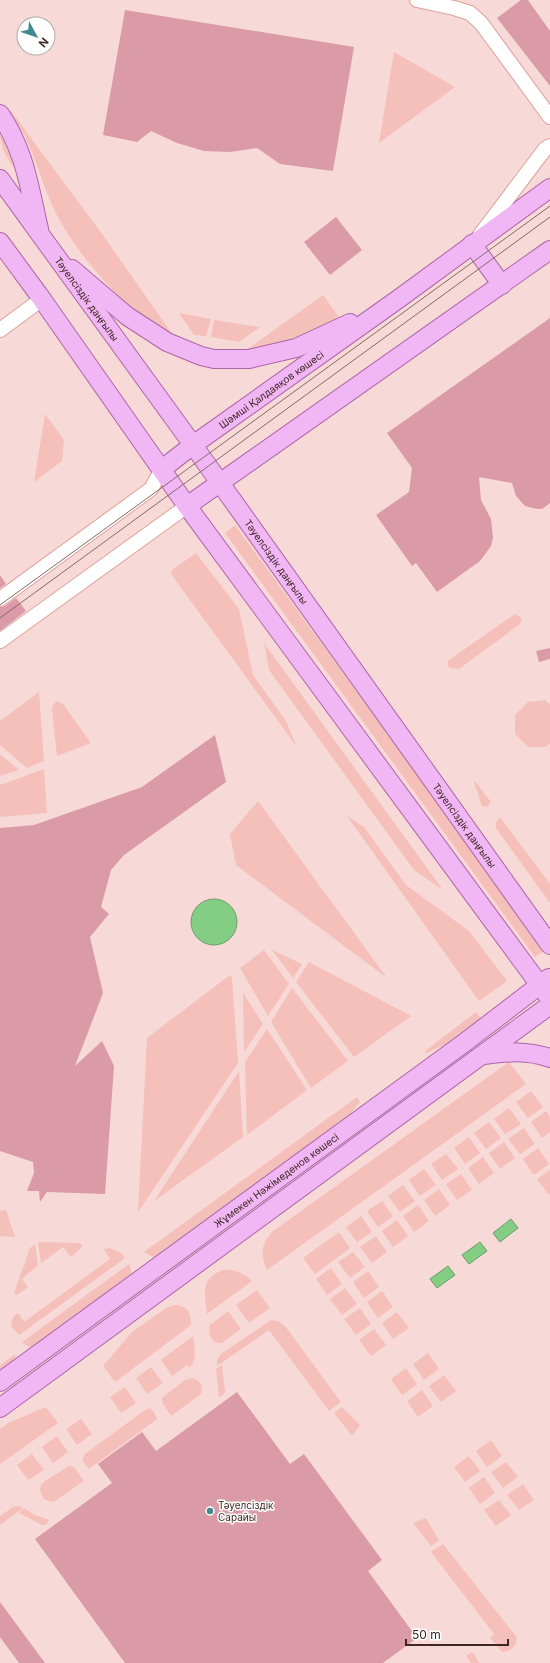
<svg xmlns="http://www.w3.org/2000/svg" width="550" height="1663" font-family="Inter,sans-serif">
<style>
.green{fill:#f5bfba}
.water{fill:#83cd85;stroke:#6f9b68}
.building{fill:#db9aa8}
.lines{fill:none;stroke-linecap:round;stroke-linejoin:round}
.minor-casing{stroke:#e19f99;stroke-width:16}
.major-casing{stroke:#ac65a6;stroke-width:20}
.minor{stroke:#fff;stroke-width:14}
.major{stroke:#f0b7f4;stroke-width:18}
.tram{stroke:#846966;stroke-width:1}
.poi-dot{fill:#418890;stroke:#fff;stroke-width:1.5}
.labels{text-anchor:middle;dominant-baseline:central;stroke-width:3;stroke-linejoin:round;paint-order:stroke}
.street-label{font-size:10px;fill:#3f2523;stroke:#fff}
.poi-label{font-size:10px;fill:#3f2523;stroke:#fff;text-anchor:start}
</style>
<rect width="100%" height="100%" fill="#f7dad7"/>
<g class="green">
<polygon points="394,52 455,87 379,143"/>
<path d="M11,111L102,234L180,345C136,319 84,265 59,219C45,193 38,165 26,138C22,129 14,121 8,114Z"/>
<path d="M0,132L7,143L21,177C11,164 0,150 0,132Z"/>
<polygon points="323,295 339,317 324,325 284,342 245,351"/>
<polygon points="179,313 211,319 206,336 194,335"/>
<polygon points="214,320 260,327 239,342 211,337"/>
<polygon points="45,414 64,440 62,461 34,482"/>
<polygon points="235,525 545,950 535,957 225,533"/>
<polygon points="196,553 239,609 253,675 286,721 297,747 171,574 172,570"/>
<polygon points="515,614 522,618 520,624 459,669 450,668 447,664 449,660"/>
<polygon points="264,643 443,890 414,870 269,670"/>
<polygon points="39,692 44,761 27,768 0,745 0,721"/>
<polygon points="545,700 550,705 550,743 546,747 528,747 515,734 515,715 528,702"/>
<polygon points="57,701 63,704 91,743 57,756 52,709 53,705"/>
<polygon points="0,754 19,770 0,776"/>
<polygon points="44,769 47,813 0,817 0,785"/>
<polygon points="475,781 491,802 487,807 482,806 474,782"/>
<polygon points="258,801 387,978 236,865 230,834"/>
<polygon points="347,816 364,827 406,885 469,931 507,981 479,1001"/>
<polygon points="500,817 550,884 550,903 496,828 496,823"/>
<polygon points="264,950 289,984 268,1016 240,968"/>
<polygon points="272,950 302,964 293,978"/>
<polygon points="309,962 411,1016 354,1057 296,982"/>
<polygon points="230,975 232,978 238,1063 138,1212 147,1038"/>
<polygon points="292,988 348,1061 311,1088 271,1022"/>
<polygon points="243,993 263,1024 244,1052"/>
<polygon points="476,1012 482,1020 462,1036 427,1053 425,1051"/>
<polygon points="267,1029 307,1090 247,1135 245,1062"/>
<path d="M509,1062L526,1084L267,1270C260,1254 261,1244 273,1231Z"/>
<polygon points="239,1071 243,1137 154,1201"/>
<polygon points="531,1091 543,1107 528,1118 516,1102"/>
<polygon points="357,1097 360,1102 338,1128 158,1257 153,1257 144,1252"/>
<polygon points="509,1108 521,1124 505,1134 494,1119"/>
<polygon points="546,1111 550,1117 550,1132 542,1138 531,1122"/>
<polygon points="489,1122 501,1138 486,1149 474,1133"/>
<polygon points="524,1128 535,1144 520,1154 508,1139"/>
<polygon points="469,1137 480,1153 465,1164 454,1148"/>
<polygon points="504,1142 515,1158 500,1169 489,1153"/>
<polygon points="538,1148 549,1164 534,1175 523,1159"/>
<polygon points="446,1154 458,1169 442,1180 431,1164"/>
<polygon points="483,1157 494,1173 479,1184 468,1168"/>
<polygon points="424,1169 436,1185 420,1196 409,1180"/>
<polygon points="550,1170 550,1194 549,1195 537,1179"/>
<polygon points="461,1174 472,1190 457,1200 446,1184"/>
<polygon points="403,1185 415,1201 400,1212 388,1196"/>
<polygon points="439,1189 450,1205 435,1216 424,1200"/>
<polygon points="382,1201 393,1216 378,1227 367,1211"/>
<polygon points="418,1205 429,1221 414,1232 403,1216"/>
<polygon points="6,1210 15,1237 0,1236 0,1211"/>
<polygon points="361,1216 372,1232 357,1242 346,1227"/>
<polygon points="397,1220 408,1236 393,1247 382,1231"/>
<polygon points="339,1232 350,1248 315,1274 303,1258"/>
<polygon points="376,1236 387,1252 372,1263 360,1247"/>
<polygon points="38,1242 80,1243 83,1246 71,1257 63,1247 41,1263"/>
<polygon points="35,1244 38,1265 22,1279 28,1287 17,1295 14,1293 15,1290 30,1248"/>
<polygon points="110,1248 121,1253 125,1258 19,1335 11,1326 13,1317 18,1313 24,1322 110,1259 104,1249"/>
<polygon points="353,1252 365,1267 350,1278 338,1262"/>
<polygon points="129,1264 132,1274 130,1277 36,1346 29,1347 22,1342"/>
<polygon points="331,1268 342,1284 327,1295 316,1279"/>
<path d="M223,1270C235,1269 244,1273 252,1281L207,1314C205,1293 199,1279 223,1270Z"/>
<polygon points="368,1271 379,1287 364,1298 353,1282"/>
<polygon points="345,1288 357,1304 342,1315 330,1299"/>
<polygon points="257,1290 270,1308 249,1323 236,1305"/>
<polygon points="382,1291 393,1307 378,1318 367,1302"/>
<path d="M174,1305C187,1304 191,1314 191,1325L115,1382L103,1366L132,1332L166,1308Z"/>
<polygon points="360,1308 371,1324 356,1335 344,1319"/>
<polygon points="228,1311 241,1329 222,1343 214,1342 210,1336 209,1326"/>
<polygon points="397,1312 409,1328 393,1339 382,1323"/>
<polygon points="271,1320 278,1321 285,1326 341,1402 329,1411 269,1330 217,1366 217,1359 221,1354"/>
<polygon points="374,1329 386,1345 371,1356 359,1340"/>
<path d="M193,1336C194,1347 198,1360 189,1368L187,1365L172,1376L161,1360Z"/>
<polygon points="428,1353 439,1369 424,1380 413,1364"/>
<polygon points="15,1354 16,1361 0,1376 0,1365"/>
<polygon points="222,1365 225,1392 222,1396 219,1397 216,1369"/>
<polygon points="151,1367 163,1383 147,1394 136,1378"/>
<polygon points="406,1368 417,1384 402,1395 391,1379"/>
<polygon points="444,1375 456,1391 441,1402 429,1386"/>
<polygon points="192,1378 197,1380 202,1385 201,1394 171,1416 163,1404 162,1398 185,1380"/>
<polygon points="125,1387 136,1403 121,1413 110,1397"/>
<polygon points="422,1390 433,1406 418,1417 407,1401"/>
<polygon points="46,1407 58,1423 0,1464 0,1429 10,1422"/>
<polygon points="342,1407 360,1425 352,1436 334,1413"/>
<polygon points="150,1408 154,1412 157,1419 89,1469 82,1460 85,1454 145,1410"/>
<polygon points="81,1419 92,1434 77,1445 66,1429"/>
<polygon points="57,1436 68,1452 53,1463 42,1447"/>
<polygon points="491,1440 502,1456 487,1467 476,1451"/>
<polygon points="32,1454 44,1470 28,1480 17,1465"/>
<polygon points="469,1456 480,1471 465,1482 454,1467"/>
<polygon points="506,1462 518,1477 503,1488 491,1472"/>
<polygon points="69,1466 74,1467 84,1481 55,1501 51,1502 44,1499 40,1490 41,1485 45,1481"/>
<polygon points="484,1477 495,1493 480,1504 469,1488"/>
<polygon points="523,1484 534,1500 519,1510 507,1495"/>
<polygon points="499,1500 511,1515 496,1526 484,1510"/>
<polygon points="19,1506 23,1508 0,1525 0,1516 13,1507"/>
<polygon points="24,1508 35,1515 49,1520 46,1525 42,1525 19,1513"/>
<polygon points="426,1518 439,1540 431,1546 413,1523"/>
<path d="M443,1544L516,1636C519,1644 510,1652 502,1652L490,1638L494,1634L431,1552Z"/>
<polygon points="472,1652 479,1662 480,1663 471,1663 466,1656"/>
</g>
<g class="water">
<circle cx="214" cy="922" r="23"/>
<polygon points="511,1219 518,1228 500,1242 493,1233"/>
<polygon points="480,1242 487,1251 469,1264 462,1255"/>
<polygon points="448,1266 455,1275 437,1288 430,1279"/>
</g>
<g class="building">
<polygon points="521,0 528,0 550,31 550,86 497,18"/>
<polygon points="125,10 354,47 333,171 280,164 257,148 230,152 204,151 177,143 151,131 137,142 103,135"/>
<polygon points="336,217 362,250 330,275 304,242"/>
<polygon points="550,318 550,503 542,509 537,509 525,506 516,496 512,483 479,477 481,500 491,519 493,538 491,546 480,561 437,592 416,563 412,566 376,515 409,492 412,468 387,433"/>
<polygon points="0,575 6,584 0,588"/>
<polygon points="16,598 26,611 0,631 0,607 5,606"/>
<polygon points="550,648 550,659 539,662 536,651"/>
<polygon points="215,735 226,782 124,855 111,870 101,907 109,914 90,937 103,993 75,1066 102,1041 114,1066 105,1194 47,1192 40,1202 39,1191 27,1191 34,1173 33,1162 0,1151 0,828 34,825 142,787"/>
<polygon points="237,1392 290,1464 304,1454 382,1560 368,1571 417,1638 383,1663 125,1663 35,1539 112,1483 98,1464 142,1432 156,1451"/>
<polygon points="0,1602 45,1663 19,1663 0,1637"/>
</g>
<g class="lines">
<g class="minor-casing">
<g id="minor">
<polyline points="417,0 454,8 470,13 481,23 550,117"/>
<polyline points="480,235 545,149 550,146"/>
<polyline points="0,330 42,299"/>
<polyline points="0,599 151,489 162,469"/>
<polyline points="0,641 187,506"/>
</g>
</g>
<g class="major-casing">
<g id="major">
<path d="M0,114C25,151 29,186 39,229"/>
<path id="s1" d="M0,179L193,445L550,945"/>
<polyline points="0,242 39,295 187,506 550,999"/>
<polyline points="472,244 502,285"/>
<polyline points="72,269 127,316 167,342 201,356 214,359 249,359 296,348 350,323"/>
<path id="s2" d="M162,469L193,445L397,300L550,188"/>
<polyline points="187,506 550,250"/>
<path d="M484,1055C509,1052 526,1050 550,1058"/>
<path id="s3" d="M0,1382L464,1043L549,978"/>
<polyline points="0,1408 550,1005"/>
</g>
</g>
<use href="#minor" class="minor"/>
<use href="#major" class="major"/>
<g class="tram">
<polyline points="0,605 550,206"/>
<polyline points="0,618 550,217"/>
</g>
</g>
<circle class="poi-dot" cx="210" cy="1511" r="4"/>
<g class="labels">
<g class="street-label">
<text stroke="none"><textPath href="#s1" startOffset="148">Тәуелсіздік даңғылы</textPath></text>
<text stroke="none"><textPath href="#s2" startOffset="135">Шәмші Қалдаяқов көшесі</textPath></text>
<text stroke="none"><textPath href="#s1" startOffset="472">Тәуелсіздік даңғылы</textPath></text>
<text stroke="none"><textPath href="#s1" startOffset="796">Тәуелсіздік даңғылы</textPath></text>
<text stroke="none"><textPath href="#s3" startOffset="342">Жұмекен Нәжімеденов көшесі</textPath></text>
</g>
<g class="poi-label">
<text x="218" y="1505">Тәуелсіздік<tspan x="218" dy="12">Сарайы</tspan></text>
</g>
</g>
<g transform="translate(36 36) rotate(130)"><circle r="19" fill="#ffffff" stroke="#b2a8a7"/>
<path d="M0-3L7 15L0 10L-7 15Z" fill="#418890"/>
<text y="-6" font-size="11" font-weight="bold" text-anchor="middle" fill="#3f2523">N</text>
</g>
<path d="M406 1639v6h102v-6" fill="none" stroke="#3f2523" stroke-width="2"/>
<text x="412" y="1639" font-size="12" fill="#3f2523" stroke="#ffffff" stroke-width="3" paint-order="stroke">50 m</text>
</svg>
